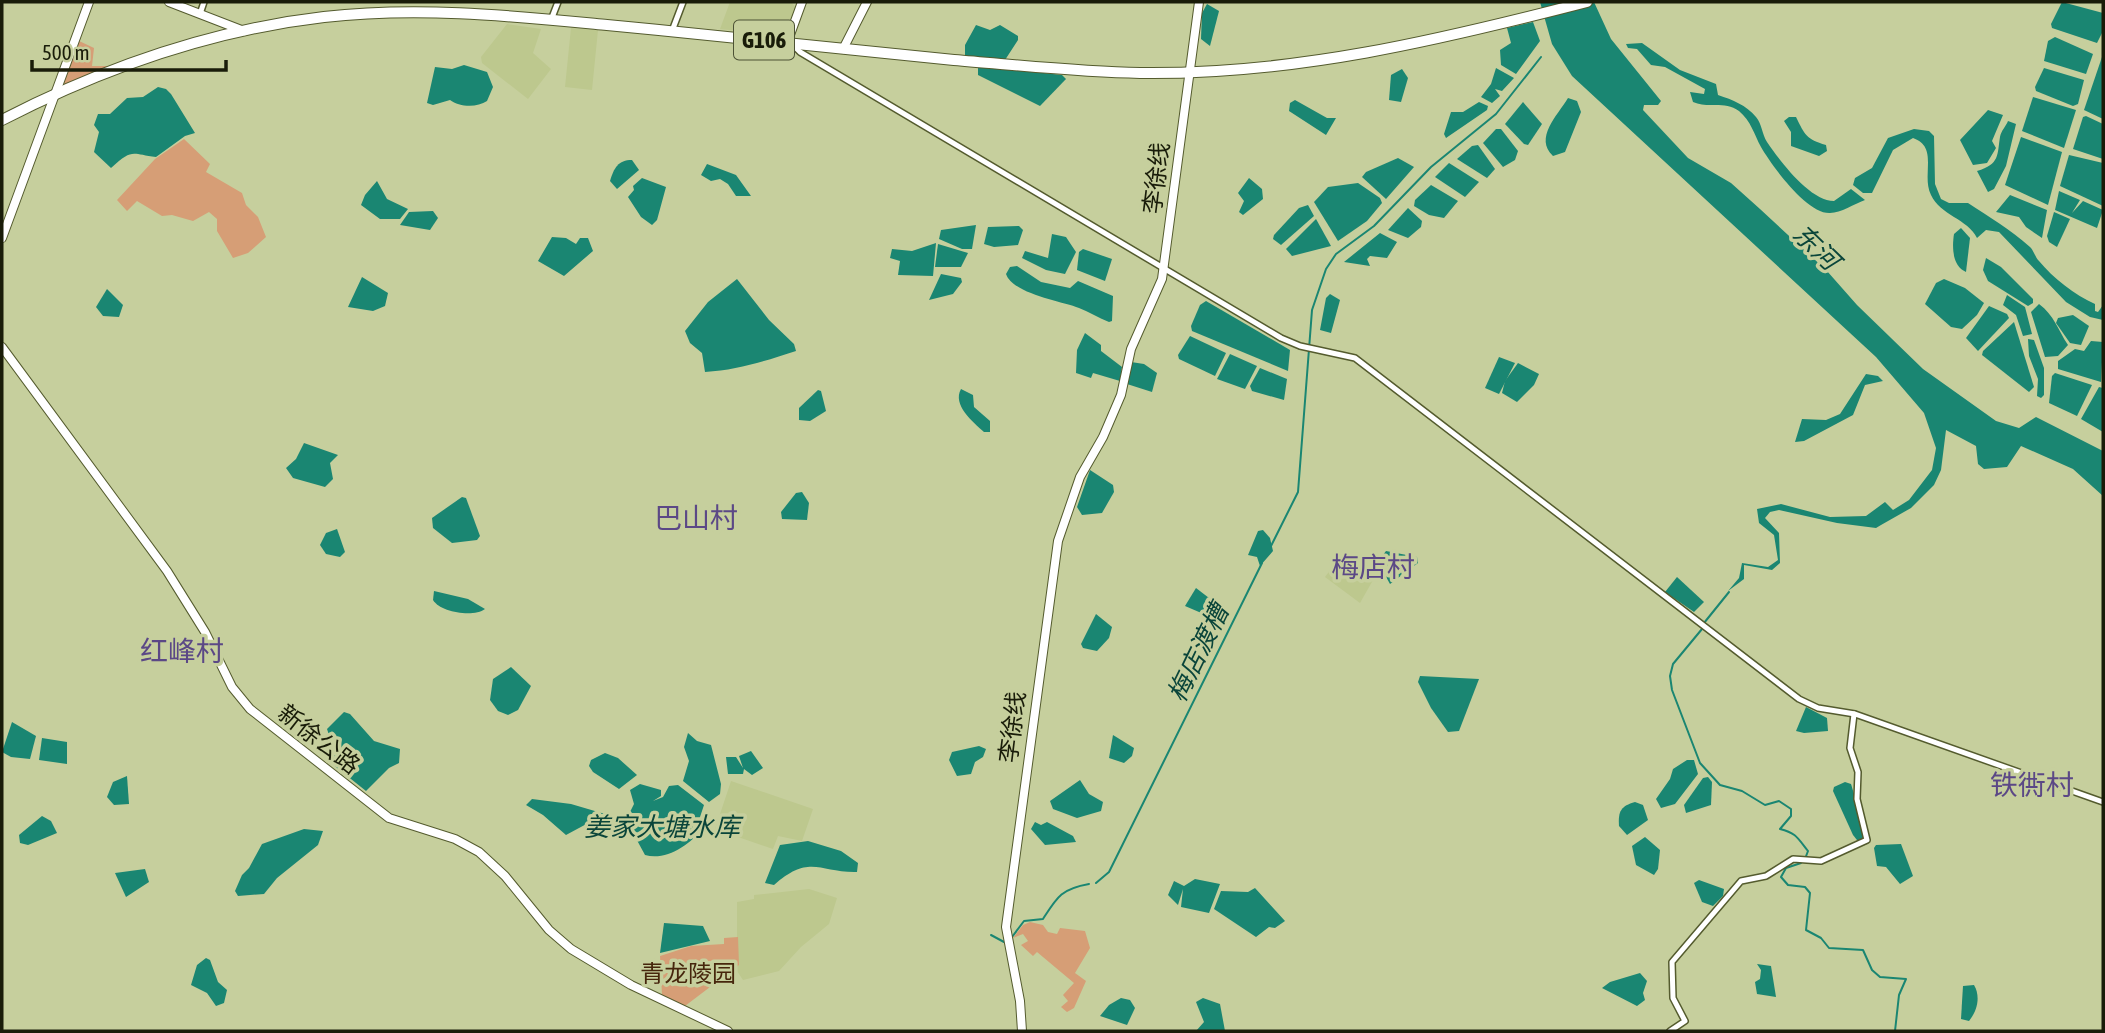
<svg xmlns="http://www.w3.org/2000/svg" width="2105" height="1033" font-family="'Asap Condensed','Noto Sans SC',sans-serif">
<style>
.built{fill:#bdc88e}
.green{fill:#d69e76}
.water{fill:#1a8672}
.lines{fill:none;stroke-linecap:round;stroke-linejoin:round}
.stream{stroke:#1a8672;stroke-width:2}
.minor-casing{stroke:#545b2e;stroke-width:8}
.major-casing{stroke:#545b2e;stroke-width:10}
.highway-casing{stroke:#545b2e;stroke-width:12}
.minor{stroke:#fff;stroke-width:5}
.major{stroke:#fff;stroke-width:8}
.highway{stroke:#fff;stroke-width:10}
.labels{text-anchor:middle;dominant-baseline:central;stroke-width:7;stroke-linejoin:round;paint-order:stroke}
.shield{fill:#c6cf9d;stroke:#4d5235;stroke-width:2}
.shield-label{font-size:23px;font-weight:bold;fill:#191c09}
.street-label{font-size:24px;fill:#191c09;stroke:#c6cf9d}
.park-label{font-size:24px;fill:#46260c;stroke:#c6cf9d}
.water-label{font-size:26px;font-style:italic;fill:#0a453a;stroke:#c6cf9d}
.quarter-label{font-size:28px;fill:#5b4886;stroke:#c6cf9d}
</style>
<rect width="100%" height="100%" fill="#c6cf9d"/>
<g class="built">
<polygon points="730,2 791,2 796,8 787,36 720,29"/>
<polygon points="507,24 541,29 533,53 551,69 528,99 482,63 481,57"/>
<polygon points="571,28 598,30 592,90 565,87"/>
<polygon points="1341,556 1373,580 1360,603 1325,577"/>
<polygon points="731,781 813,809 802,841 778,836 773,849 715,829"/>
<polygon points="809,889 837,898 829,924 801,947 779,971 743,980 737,971 737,902 754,899 754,895"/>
</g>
<g class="green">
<polygon points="77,40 94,48 92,66 110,66 111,69 64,87 61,84"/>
<polygon points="184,139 210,164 206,172 242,193 246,205 258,217 266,237 248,253 233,258 217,231 217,219 209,212 193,221 172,215 162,216 137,201 127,211 117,200 155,159"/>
<polygon points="1030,922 1043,925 1048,932 1057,934 1060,928 1085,931 1090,948 1075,973 1086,981 1074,1008 1067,1012 1061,1007 1068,1001 1063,995 1074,983 1037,952 1033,956 1021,945 1028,941 1023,934 1013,938 1023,925"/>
<polygon points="738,937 739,965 685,1006 662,995 660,956 691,946 724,944 724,938"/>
</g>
<g class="water">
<polygon points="1540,2 1594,2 1611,39 1661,101 1658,105 1644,105 1643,110 1688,158 1731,183 1760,209 1827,271 1857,305 1923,369 1996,421 2019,428 2036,417 2103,451 2103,496 2073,469 2021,446 2007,467 1984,469 1978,464 1976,446 1946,430 1941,470 1934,485 1911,508 1881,525 1876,528 1837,523 1779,510 1770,512 1765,518 1779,533 1780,563 1772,570 1744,565 1744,579 1728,591 1739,578 1742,563 1768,567 1778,560 1774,535 1759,523 1757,509 1781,504 1830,517 1866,516 1885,502 1893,510 1909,500 1932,470 1936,448 1924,413 1876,357 1572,76 1552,44"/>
<polygon points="2062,2 2103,13 2103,31 2097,43 2052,28 2051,24"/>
<polygon points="1207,4 1219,11 1210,46 1201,39 1202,13"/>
<polygon points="1533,22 1540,41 1516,74 1501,65 1500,50 1511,43 1507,28"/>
<polygon points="976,25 990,30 1000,25 1018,36 1018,40 1005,60 965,56 965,45"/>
<polygon points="2055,37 2093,54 2086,74 2044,61 2048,41"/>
<path d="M1642,43L1680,70L1716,84L1718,95C1733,100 1746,105 1756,117C1762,124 1762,134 1767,142C1780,161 1810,201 1834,201L1851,189L1865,200C1854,204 1841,213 1830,213C1807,214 1772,166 1761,147C1754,134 1751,121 1739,111C1724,100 1708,109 1693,102L1690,92L1704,94L1705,89L1665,67L1651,65L1637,49L1628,48L1626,44Z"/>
<polygon points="2103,54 2103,119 2084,110"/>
<path d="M464,65L487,72L493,87L487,101C477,108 459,107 450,100L433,105L427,103L435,67L452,69Z"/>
<polygon points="978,66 1062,75 1066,79 1040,106 978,75"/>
<polygon points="1496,68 1514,78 1502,91 1495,89 1500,96 1492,103 1481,97 1491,84"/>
<polygon points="2044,68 2084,80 2078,104 2073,106 2036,91 2035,87"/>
<polygon points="1402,69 1408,78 1401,102 1389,100 1391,75"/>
<path d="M158,87L166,89L171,94L195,133L185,136L156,157C131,154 133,148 111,168L94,152L99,132L94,125L98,114H110L127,98L143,97Z"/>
<polygon points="2033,97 2076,110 2064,148 2022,131"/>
<path d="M1568,98L1577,101L1581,112L1565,152L1553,156C1534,138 1557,116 1568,98Z"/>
<polygon points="1295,100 1327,118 1336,118 1326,135 1289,111 1290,103"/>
<polygon points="1479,102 1488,106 1487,110 1446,138 1444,134 1451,112 1463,112"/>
<polygon points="1523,102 1542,124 1528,145 1524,144 1505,124"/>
<polygon points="1988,110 2003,115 1992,141 1996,148 1987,163 1973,165 1960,140"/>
<polygon points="2086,116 2103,124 2103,159 2073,149 2083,117"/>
<path d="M1789,117H1796C1805,135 1806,139 1826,145L1827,151L1819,156L1791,146V132L1784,121Z"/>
<path d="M2008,121L2016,124L2006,166L1994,189L1988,192L1977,171C2000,164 1997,155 2000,137C2001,131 2006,126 2008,121Z"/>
<polygon points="1496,129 1501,129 1518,151 1515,160 1503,167 1483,143"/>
<path d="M1914,129L1929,131L1934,136L1935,184L1941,199L1949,203H1968C1988,216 2011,230 2030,247C2034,251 2035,257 2039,261C2053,278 2075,295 2095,304V311L2098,312L2103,305V320L2090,317L2066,302L1999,232L1986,230L1977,238C1968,219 1940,215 1931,195C1921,175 1939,147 1913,138L1893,150L1872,193H1863L1853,185L1855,178L1872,168L1888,138Z"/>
<polygon points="2021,137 2062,152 2048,205 2005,185"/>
<polygon points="1478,145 1495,169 1487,178 1457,159 1472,146"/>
<polygon points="2069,155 2103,163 2103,206 2060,186"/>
<polygon points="1398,158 1414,167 1386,199 1362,177 1366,172"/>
<path d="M632,160L639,170L617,189L610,181C614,168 618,160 632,160Z"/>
<polygon points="1449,163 1479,182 1465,197 1435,177"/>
<polygon points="707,164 736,175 751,196 736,196 728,184 720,179 711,181 701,175"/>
<polygon points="642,178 666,187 657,220 652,225 641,217 628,197 634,190 633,186"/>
<polygon points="1249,178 1262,189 1263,199 1243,215 1239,212 1244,201 1238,193"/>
<polygon points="377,181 387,199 408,209 400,219 380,219 361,205 365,195"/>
<polygon points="1358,183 1380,198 1382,203 1367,221 1338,241 1314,202 1328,187"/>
<polygon points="1431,185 1458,201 1444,218 1429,215 1414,206 1415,200"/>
<polygon points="2059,191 2080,200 2072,213 2083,201 2103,210 2097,228 2055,210"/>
<polygon points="2010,195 2047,210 2042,238 2026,227 2019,217 1996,212"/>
<polygon points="1308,205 1314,216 1281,245 1273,239 1274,235 1299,208"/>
<polygon points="1408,208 1422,221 1421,227 1408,238 1388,230"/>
<polygon points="433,211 438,218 430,230 400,225 409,212"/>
<polygon points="2054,212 2070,219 2057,247 2049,242 2047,236"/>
<polygon points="1316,219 1331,246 1292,256 1286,249"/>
<polygon points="976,225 972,249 962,249 939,239 941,230"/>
<polygon points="1019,226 1023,230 1018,245 994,247 984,244 988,227"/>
<path d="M1961,228L1970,238L1966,272C1952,266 1952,247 1954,234Z"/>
<polygon points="1380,233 1397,242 1387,258 1370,256 1367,259 1370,266 1344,262"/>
<polygon points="1052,234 1066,237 1076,252 1065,274 1046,270 1022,258 1025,251 1048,258"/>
<polygon points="552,237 566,238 576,244 580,238 588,238 593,251 564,276 538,261"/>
<polygon points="936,243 933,276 898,275 900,261 890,258 892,249 912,251"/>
<polygon points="938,244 968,253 961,267 935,267"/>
<polygon points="1083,249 1112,259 1105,281 1077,270 1079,252"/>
<polygon points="1986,258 2001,267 2033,299 2033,303 2028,306 1988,281 1983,270"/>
<path d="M1017,266L1041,282L1070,288L1078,281L1113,296L1112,321L1109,322C1099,318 1089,312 1079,308C1061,301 1013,294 1006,274L1010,267Z"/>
<polygon points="941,274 961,278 962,282 953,294 929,300"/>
<polygon points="362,277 388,293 385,306 373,311 348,307"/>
<path d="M737,279L769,320L794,344L796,351C765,361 738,370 705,372L702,353L690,343L685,331L708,302Z"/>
<polygon points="1944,279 1965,288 1984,303 1977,315 1962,329 1951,327 1925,304 1936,283"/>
<polygon points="107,289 123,305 119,317 103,316 96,307"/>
<polygon points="1330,294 1340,300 1331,333 1320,330 1326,298"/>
<polygon points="2007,295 2025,307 2032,334 2023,336 2016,315 2003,305"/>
<polygon points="1206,301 1290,350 1288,371 1192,331 1191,326 1200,305"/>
<path d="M2039,304C2054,315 2058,330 2068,345L2058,356L2045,357L2031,312Z"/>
<polygon points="1989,306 2007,314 2009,318 1978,351 1966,338"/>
<polygon points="2073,315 2089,326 2081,345 2070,343 2056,323 2058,318"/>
<polygon points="2014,322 2034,387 2029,392 1982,355 1983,351"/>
<polygon points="1085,333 1101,345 1101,351 1122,367 1120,381 1093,373 1091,378 1076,373 1077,350"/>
<polygon points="1190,336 1226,353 1215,376 1179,359 1178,355"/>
<polygon points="2028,339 2034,340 2044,368 2044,395 2041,398 2037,396 2038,379 2029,356"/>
<polygon points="2091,341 2103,342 2101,382 2058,369 2058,361 2075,349 2084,351"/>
<polygon points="1230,354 1257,366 1245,389 1217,379"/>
<polygon points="1499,357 1515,363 1499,394 1485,388"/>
<polygon points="1131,362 1144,364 1157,373 1152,392 1127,384"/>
<polygon points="1518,363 1539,374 1534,385 1517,402 1502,393 1505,381"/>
<polygon points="1260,368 1287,379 1284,400 1252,391 1250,386"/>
<polygon points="2055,373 2092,385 2077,416 2049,403 2052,376"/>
<polygon points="1866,374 1878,376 1883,381 1865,385 1853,415 1804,441 1795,442 1802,419 1826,420 1840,414"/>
<polygon points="2099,387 2103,388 2103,432 2081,419"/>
<path d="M961,389L973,395L974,407L990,421V432H984C973,422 952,405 961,389Z"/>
<polygon points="818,390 821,391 826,411 810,421 799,420 799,408"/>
<polygon points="304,443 338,455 330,463 333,479 325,487 293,478 286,468 296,459"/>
<polygon points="1090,470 1113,485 1114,492 1102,513 1082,515 1077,507"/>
<polygon points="802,492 809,503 807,520 782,519 781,512 796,493"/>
<polygon points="462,497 466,498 480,536 477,540 452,543 433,528 432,518"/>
<polygon points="337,529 345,552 340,557 326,554 320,545 326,533"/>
<polygon points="1263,530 1270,538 1273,551 1260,566 1257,557 1248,555 1258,531"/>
<polygon points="1386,551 1417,557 1418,563 1390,584 1385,575 1387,567 1383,555"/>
<polygon points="1677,577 1704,602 1694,612 1665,592"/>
<polygon points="1196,588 1226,611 1220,621 1185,606"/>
<path d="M434,591L468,599L485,609C473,618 440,612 433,600Z"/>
<polygon points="1096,614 1112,627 1109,638 1097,651 1083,648 1081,644"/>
<polygon points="511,667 531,686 518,710 508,715 498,711 490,700 493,679"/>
<polygon points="1420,676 1479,679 1459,731 1448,732 1431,708 1418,682"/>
<polygon points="1806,707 1827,718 1828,731 1804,733 1796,731"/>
<polygon points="344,712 350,714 374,741 400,749 399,763 389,768 366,791 331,763 331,741 327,729"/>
<polygon points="12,722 36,736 30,759 11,757 2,752"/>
<polygon points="688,733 697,741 711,745 721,784 720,794 709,802 683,781 689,761 684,747"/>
<polygon points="1113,735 1134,748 1132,756 1124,763 1109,758"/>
<polygon points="42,738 67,742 67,764 39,760"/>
<polygon points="979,746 986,749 983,757 975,762 971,774 957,776 949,760 952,752"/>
<polygon points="751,751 763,768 752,775 744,769 743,774 728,774 726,757 736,757 743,768 739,756"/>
<polygon points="605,753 618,758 637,775 619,789 593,772 589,766 591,760"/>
<polygon points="1687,760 1694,760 1698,774 1675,804 1661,808 1656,799 1670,779 1673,769"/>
<polygon points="127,776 129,804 114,805 107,797 113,782"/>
<polygon points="1708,777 1712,782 1711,805 1686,813 1684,805 1703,778"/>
<polygon points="1080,780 1089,794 1103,802 1101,811 1077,818 1053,809 1050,801"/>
<polygon points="1845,782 1851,784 1864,827 1864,841 1857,840 1853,835 1833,791 1834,787"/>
<path d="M640,784L661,790V796L653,801L663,797L669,786L678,785L704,805L699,820L703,828C690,845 666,861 645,855L626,820L634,804L630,790Z"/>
<polygon points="532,799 571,804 605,814 566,835 543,815 526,805"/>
<path d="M1635,802L1643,805L1648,820L1627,835L1619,826C1618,811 1621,806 1635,802Z"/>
<polygon points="42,816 51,821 57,833 28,845 20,843 19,835"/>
<polygon points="1035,822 1041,825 1047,822 1073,836 1076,842 1045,845 1031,829"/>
<polygon points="304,829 323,831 318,845 277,878 264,894 238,896 235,891 242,875 249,868 262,844"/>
<polygon points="1645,837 1660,850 1658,869 1654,875 1636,865 1632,846"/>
<path d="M808,841L841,851L858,863L857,872C820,873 810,853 774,885L765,883L780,845Z"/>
<polygon points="1901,844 1913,876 1900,884 1886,867 1877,866 1874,848 1876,845"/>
<polygon points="145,869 149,882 126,897 115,873"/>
<polygon points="1195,879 1220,884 1209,913 1181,907 1183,889 1178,905 1168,895 1174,881 1184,886"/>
<polygon points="1699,880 1724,889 1723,896 1713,906 1702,902 1694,883"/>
<polygon points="1255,888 1285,921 1275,928 1269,927 1256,937 1214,909 1221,891 1248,892"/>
<polygon points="664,923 703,926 710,941 660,953"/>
<polygon points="206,958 210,960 218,982 227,990 224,1003 216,1006 207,993 191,985 197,965"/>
<polygon points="1757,964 1771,966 1776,997 1757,994 1755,982 1760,979 1761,970"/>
<polygon points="1640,973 1647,981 1643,993 1645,1000 1637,1006 1602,988 1610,982"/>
<path d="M1974,985C1981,997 1977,1011 1969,1021L1961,1019L1963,986Z"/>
<polygon points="1121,998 1130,1000 1135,1008 1127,1025 1100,1016 1109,1005"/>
<polygon points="1203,998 1220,1004 1225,1031 1196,1031 1204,1022 1196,1002"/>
</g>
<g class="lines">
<g class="stream">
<polyline points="1271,546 1298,492 1312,310 1326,269 1336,254 1374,226 1431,167 1496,114 1541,57"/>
<polyline points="1704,623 1729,592"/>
<path d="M1702,629L1673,664L1670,676L1672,690L1700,763L1720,785L1742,791L1765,805L1779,801L1791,809V816L1780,829C1796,833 1797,837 1808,851L1805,859"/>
<polyline points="1801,863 1786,868 1781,877 1788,885 1805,887 1810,893 1806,930 1821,938 1829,948 1863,950 1872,970 1880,977 1906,979 1899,995 1895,1031"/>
<polyline points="1096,883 1109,872 1262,563"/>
<polyline points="991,935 1004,942"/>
<path d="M1012,937L1024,921L1043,919C1057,897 1061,889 1089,884"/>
</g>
<g class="minor-casing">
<g id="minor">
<polyline points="201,11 204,2"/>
<polyline points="551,20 558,2"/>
<polyline points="672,31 683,2"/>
<polyline points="792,44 800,52 1281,338 1300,346 1355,358 1799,699 1818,708 1855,714 2103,802"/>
<polyline points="1670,1031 1685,1021 1673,998 1672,962 1741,881 1766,876 1793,859 1821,861 1867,840 1857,799 1858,772 1850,748 1854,714"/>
</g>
</g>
<g class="major-casing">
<g id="major">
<polyline points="169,2 244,31"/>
<polyline points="787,43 802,2"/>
<polyline points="843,49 867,2"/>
<polyline points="2,238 89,2"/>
<polyline points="2,347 167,571 205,632 232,687 250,709 389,818 455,839 479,852 505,876 549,930 571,949 631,985 728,1031"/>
<polyline points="1022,1031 1020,1001 1006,927 1058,541 1080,477 1103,437 1121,395 1131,349 1162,279 1199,2"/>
</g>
</g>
<g class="highway-casing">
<path id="highway" d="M2,120C103,68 211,30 324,17C419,6 513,16 607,25C723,36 839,49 954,60C1016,65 1078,72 1140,73C1294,75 1440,40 1587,2"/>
</g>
<use href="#minor" class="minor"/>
<use href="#major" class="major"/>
<use href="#highway" class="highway"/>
</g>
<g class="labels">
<rect class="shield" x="734" y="20.5" width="60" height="39" rx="5"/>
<g class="shield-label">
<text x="764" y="40">G106</text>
</g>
<g class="street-label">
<text transform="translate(1156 178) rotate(-83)">李徐线</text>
<text transform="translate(1012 727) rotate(-83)">李徐线</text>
<text transform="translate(319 739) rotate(38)">新徐公路</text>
</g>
<g class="park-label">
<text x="688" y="973">青龙陵园</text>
</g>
<g class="water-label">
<text transform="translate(1816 247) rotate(44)">东河</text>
<text transform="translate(1198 653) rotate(-64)">梅店渡槽</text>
<text x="662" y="827">姜家大塘水库</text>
</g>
<g class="quarter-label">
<text x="696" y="518">巴山村</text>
<text x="1373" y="567">梅店村</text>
<text x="182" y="651">红峰村</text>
<text x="2032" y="785">铁衖村</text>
</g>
</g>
<rect width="2105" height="1033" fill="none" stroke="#191c09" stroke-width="7"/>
<path d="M32 60v10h194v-10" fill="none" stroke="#191c09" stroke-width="3.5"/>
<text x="42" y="60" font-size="21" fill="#191c09" stroke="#c6cf9d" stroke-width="5" paint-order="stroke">500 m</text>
</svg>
